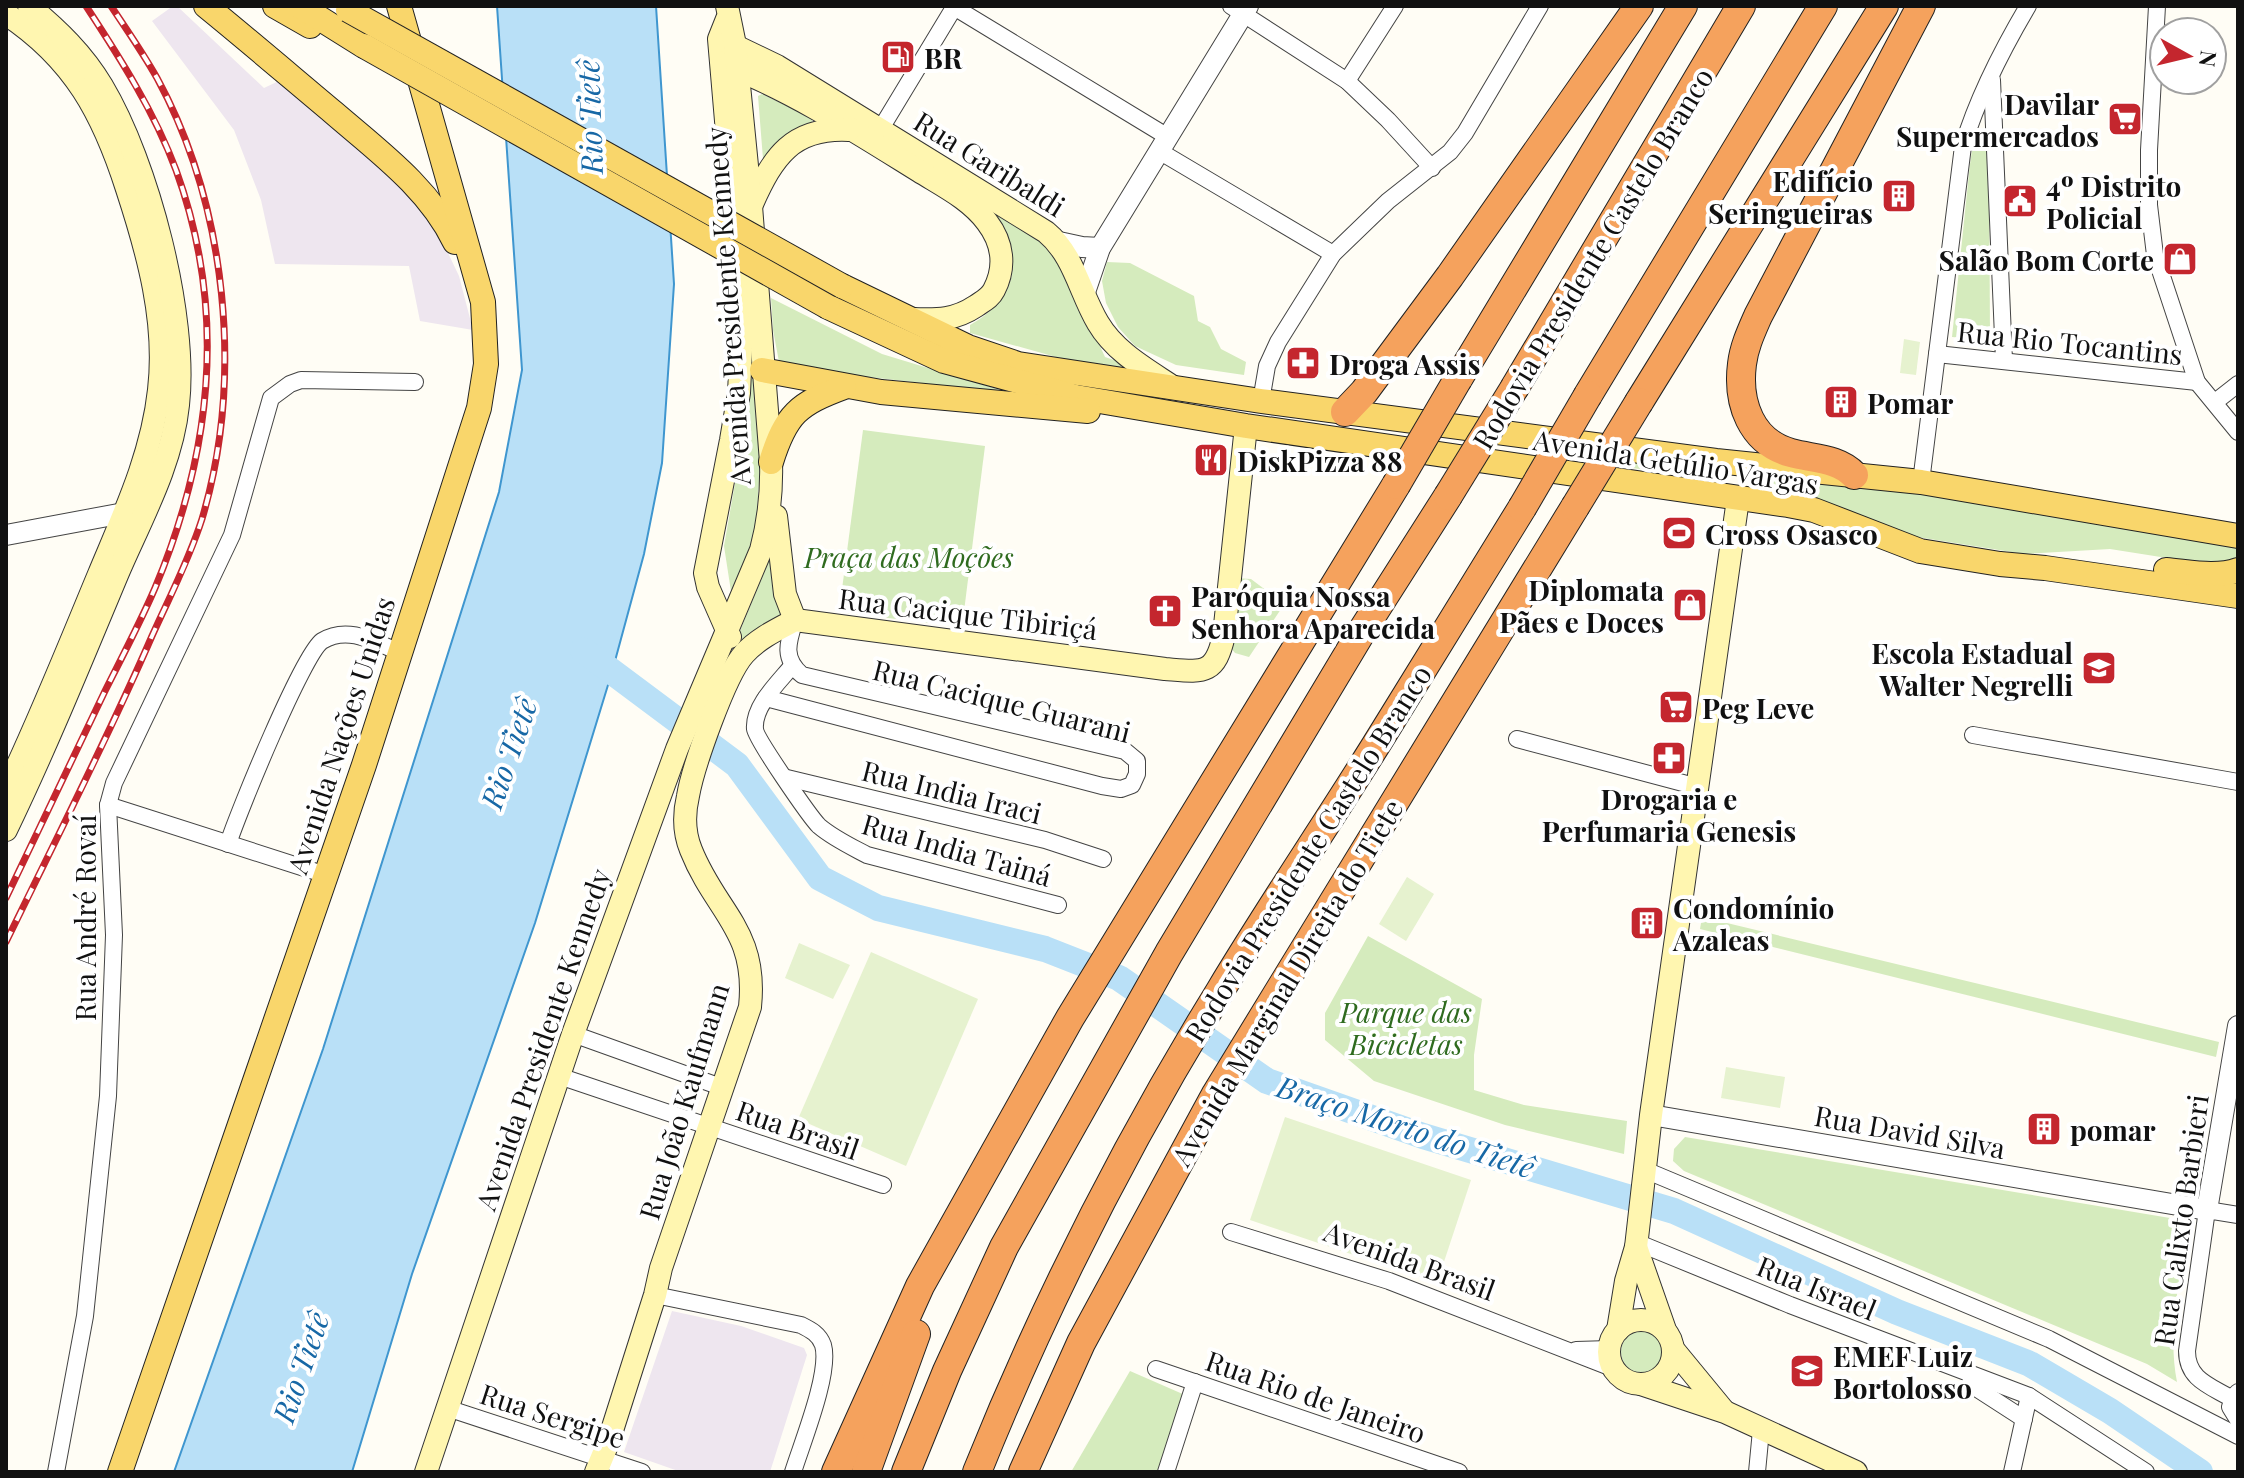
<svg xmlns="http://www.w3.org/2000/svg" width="2244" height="1478" font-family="'Playfair Display',serif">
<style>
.industrial{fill:#eee6ef}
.green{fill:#d5ebbd}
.pitch{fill:#e6f2cf}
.water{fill:#b9e0f7;stroke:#3f96cf;stroke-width:2}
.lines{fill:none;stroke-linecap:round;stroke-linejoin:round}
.river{stroke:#b9e0f7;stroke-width:26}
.minor-casing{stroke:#444;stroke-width:18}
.tertiary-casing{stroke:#444;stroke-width:22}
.secondary-casing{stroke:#333;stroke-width:24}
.primary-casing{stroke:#222;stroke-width:26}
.motorway-casing{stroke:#222;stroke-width:30}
.minor{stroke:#fff;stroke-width:16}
.tertiary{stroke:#fff;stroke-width:20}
.secondary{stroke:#fff6b0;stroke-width:22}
.primary{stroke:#f9d66b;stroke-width:24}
.motorway{stroke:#f5a25d;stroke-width:28}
.rail-casing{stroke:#c4262e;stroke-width:7}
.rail{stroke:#fff;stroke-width:4;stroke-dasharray:12;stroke-linecap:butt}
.primary-bridge-casing{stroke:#222;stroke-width:26;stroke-linecap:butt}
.motorway-bridge-casing{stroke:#222;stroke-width:30;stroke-linecap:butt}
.primary-bridge{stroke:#f9d66b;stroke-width:24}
.motorway-bridge{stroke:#f5a25d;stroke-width:28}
.labels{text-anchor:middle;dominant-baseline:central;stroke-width:8;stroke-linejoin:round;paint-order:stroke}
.poi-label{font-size:28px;font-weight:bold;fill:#111;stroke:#fff;text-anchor:start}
.street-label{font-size:28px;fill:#111;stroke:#fff}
.park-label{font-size:28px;font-style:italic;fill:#2f6b1f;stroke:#fff}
.water-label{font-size:30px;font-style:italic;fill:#1768a6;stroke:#fff}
</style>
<rect width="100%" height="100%" fill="#fffdf5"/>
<g class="industrial">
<polygon points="173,6 177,6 264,88 283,79 429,213 459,276 473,330 420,321 409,266 275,264 261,200 234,130 152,21"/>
<polygon points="672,1311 741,1326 804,1348 807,1355 770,1472 681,1472 624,1452"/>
</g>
<g class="green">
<path d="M762,94L812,118V123C793,130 780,142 767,159H763L758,96Z"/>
<polygon points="1979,131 1986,133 1989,139 1990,340 1952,337 1970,164 1973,143"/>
<path d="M998,212L1048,246L1065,270L1105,357L1123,363V369L1056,357L970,333V325C1015,300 1027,258 995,216Z"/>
<polygon points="1107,262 1130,263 1194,296 1198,321 1210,327 1221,349 1246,362 1244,375 1176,365 1135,346 1118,327 1106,303 1102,281"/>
<polygon points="771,298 882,354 1010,393 780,367 773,330"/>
<polygon points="748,376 757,383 760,468 755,542 732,598 724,546 744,432"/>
<polygon points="863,430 985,446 962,627 839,612"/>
<polygon points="1633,458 1703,466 1701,477 1632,468"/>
<polygon points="1749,471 1960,495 2235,545 2238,549 2238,560 2224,567 2110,549 2024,554 1898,534 1803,492 1747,482"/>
<polygon points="770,557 785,617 743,643 740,631"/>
<polygon points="1236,578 1251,579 1263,588 1287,590 1285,603 1249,657 1235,653 1227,643"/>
<polygon points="1702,917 2219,1042 2216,1057 1700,929"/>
<polygon points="1368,936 1482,999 1474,1055 1474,1090 1524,1105 1627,1121 1624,1154 1505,1125 1374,1081 1325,1040 1325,1013"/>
<path d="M1685,1137L2182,1220L2188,1227C2180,1277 2167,1332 2177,1382L2147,1364L1684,1171L1673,1161L1674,1149Z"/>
<circle cx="1643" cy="1352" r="22"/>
<polygon points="1130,1371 1185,1395 1157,1472 1071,1472"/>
</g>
<g class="pitch">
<polygon points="1904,339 1920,342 1916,375 1900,373"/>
<polygon points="1407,877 1434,894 1406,941 1379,924"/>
<polygon points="799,943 850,965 833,999 785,978"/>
<polygon points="871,952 978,999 906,1166 798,1119"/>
<polygon points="1726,1067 1785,1077 1780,1108 1721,1098"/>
<polygon points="1285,1117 1471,1180 1437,1283 1250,1220"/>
</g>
<polygon class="water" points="497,6 656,6 674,284 662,463 644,554 612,672 535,923 412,1274 352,1472 174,1472 323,1049 499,492 522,370"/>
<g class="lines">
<polyline class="river" points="583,650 737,765 820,878 878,908 1045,949 1119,978 1267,1081 1423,1136 1674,1211 1897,1312 2030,1364 2110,1411 2200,1472"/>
<g class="minor-casing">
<g id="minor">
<polyline points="1231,6 1347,81 1388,120 1432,168"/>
<polyline points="2157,6 2149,150 2149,205 2155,255 2197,382 2238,432"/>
<polyline points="954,7 1168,137"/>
<polyline points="1992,80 2004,360"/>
<polyline points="1347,81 1395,6"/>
<polyline points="880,130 955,6"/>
<polyline points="1159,151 1333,254"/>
<polyline points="1937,354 2197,382"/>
<polyline points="1261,401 1267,366 1278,342 1333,254 1388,201 1450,152 1465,133 1540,6"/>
<polyline points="2215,402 2238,384"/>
<path d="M1921,482L1963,146C1978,96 2002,50 2028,6"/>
<path d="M792,666C779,682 753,706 755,729C756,739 810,817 819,826C833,838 850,846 867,855L1058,905"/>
<path d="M766,698L1102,786L1121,789L1132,785L1137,774V761L1125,751L802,675C782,658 788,642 795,620"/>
<polyline points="1973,735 2238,782"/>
<polyline points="1517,739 1698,787"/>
<polyline points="787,778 1045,840 1103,859"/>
<polyline points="108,805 326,875"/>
<path d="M228,844C238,813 303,654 322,641C348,625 375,642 399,652"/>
<polyline points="573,1034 721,1087"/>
<polyline points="559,1076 883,1185"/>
<polyline points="1645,1170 2049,1339 2238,1436"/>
<polyline points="1231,1232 1389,1281 1615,1369"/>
<polyline points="1636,1242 1790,1305 2029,1396 2146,1472"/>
<path d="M655,1295L801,1325C811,1330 819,1334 823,1345C831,1372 802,1443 793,1472"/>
<polyline points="1576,1350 1610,1349"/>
<polyline points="1156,1369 1459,1472"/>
<polyline points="1969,1374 1976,1388 2024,1419"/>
<polyline points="2238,1392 2234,1396 2230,1407 2238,1420"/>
<path d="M2232,1399C2211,1386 2187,1380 2187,1351L2207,1210L2238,1215"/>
<polyline points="447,1408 642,1472"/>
<polyline points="56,1472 85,1316 108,1096 114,935 108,805 114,783 232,535 271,398 290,384 301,380 415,382"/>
<polyline points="1166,1472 1195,1382"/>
<polyline points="1757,1472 1761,1430"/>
<polyline points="2012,1472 2029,1396"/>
</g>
</g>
<g class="tertiary-casing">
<g id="tertiary">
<polyline points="1059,242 1082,247 1100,248"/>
<polyline points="1084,295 1100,248 1248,6"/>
<polyline points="6,535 140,510"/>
<polyline points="1651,1115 2207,1210 2238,1026"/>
</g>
</g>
<g class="secondary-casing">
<g id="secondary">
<path d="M6,14C74,59 103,114 127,189C148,253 167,322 159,390C152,455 124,514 99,574C69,646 40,719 6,790"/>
<polyline points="727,19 719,39 738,261 741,350 739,393 731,440 705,573 708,587 730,637"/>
<path d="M727,42L777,66L1046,232C1074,255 1080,293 1098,323C1115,352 1146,369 1173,387"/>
<path d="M727,66C790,89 861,135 919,171C943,186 970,199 987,222C1003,243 1006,267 994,290C990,298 983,301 976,306C955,320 938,320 913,319"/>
<path d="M752,204C773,157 792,127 849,130"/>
<polyline points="776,516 785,594 795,620"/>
<path d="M6,830C46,747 81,661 117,575C140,521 172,465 178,405C188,316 148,163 102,86C83,54 58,30 29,6"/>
<polyline points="1636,1247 1665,1330"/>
<circle cx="1641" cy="1352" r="32"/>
<polyline points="1618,1330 1626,1281 1636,1247 1651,1115 1738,499"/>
<polyline points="1673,1349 1724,1411"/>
<polyline points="1641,1384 1725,1412 1856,1472"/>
<path d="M426,1472L573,1034L677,749L761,550C769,520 772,493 771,462L751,206L735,45L727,6"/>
<path d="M596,1472L608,1443L655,1295L661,1268L750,1007C758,930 716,913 691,850C684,833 684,813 688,796C693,767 725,675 744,654C757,639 778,629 795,620L1165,669C1203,672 1215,676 1224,635L1246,426"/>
</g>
</g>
<g class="primary-casing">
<g id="primary">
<path d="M206,6C249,41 291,77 334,113C378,151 429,188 455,242"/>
<polyline points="275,6 310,26"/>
<polyline points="300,6 364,46"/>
<polyline points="842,286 968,347 1018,364 1261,401 1716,461 1921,482 2238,536"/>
<polyline points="828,307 944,361 1076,397 1246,426 1788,505 1814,510 1920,551 2000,564 2045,568 2238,596"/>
<polyline points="762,370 881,392 1088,411"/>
<path d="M771,462C786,414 798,404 844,387"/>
<path d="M2166,570C2190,572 2216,578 2238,570"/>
<polyline points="120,1472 364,765 479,408 486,364 483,302 399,6"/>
</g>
</g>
<g class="motorway-casing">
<g id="motorway">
<polyline points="1458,379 1683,6"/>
<polyline points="1515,387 1741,6"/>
<polyline points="1588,395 1823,6"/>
<polyline points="1639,402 1884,6"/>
<polyline points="1345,412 1364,392 1450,276 1639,6"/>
<path d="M1854,475C1838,458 1813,459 1791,453C1751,442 1737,403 1742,364C1744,347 1751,332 1758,316L1921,6"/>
<polyline points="836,1472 920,1286 1070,1018 1396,485"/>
<polyline points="866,1472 916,1334"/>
<polyline points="906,1472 947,1371 1004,1247 1169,953 1362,631 1448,496"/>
<path d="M977,1472C1044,1305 1126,1144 1220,991C1271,906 1327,824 1379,740C1427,663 1474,585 1522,508"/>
<polyline points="1023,1472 1081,1343 1216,1094 1575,507"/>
</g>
</g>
<use href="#minor" class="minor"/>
<use href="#tertiary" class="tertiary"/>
<use href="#secondary" class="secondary"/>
<use href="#primary" class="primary"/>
<use href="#motorway" class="motorway"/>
<g class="rail-casing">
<g id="rail">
<path d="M6,898C39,829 72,760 105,691C122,657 140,623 155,588C212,452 227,310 176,170C154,111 120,58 86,6"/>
<path d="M6,942C55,841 107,740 152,636C169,598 189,560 202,519C244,378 227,207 157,78C143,53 127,30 111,6"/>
</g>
</g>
<use href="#rail" class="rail"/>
<g class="primary-bridge-casing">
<g id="primary-bridge">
<polyline points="348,10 842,286"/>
<polyline points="364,46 828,307"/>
</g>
</g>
<g class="motorway-bridge-casing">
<g id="motorway-bridge">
<polyline points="1396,485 1458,379"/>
<polyline points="1448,496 1515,387"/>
<polyline points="1575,507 1639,402"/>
<polyline points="1522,508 1588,395"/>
</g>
</g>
<use href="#primary-bridge" class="primary-bridge"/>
<use href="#motorway-bridge" class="motorway-bridge"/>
</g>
<defs>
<g id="fuel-square" transform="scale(1.8)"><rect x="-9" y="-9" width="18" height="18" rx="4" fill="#c4262e" stroke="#fff"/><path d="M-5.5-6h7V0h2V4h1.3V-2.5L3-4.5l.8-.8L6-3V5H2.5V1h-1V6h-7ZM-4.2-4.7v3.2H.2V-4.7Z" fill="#fff"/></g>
<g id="supermarket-square" transform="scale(1.8)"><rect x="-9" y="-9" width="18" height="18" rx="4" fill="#c4262e" stroke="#fff"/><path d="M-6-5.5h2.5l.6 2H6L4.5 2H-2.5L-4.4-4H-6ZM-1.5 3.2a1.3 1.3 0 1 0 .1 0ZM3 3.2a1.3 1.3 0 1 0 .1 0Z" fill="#fff"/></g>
<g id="building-square" transform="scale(1.8)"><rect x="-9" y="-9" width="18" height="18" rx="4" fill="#c4262e" stroke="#fff"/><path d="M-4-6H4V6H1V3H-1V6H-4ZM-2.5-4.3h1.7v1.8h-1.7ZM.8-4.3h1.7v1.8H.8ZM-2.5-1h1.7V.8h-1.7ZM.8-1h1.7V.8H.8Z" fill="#fff"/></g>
<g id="civic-square" transform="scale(1.8)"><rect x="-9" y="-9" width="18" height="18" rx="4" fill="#c4262e" stroke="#fff"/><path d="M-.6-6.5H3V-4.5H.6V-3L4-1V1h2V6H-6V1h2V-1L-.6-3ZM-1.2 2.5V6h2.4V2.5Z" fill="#fff"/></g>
<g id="shop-square" transform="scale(1.8)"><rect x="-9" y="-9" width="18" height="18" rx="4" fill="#c4262e" stroke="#fff"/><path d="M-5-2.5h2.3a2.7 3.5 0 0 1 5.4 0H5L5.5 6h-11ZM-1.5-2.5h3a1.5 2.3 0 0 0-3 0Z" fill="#fff"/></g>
<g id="pharmacy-square" transform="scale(1.8)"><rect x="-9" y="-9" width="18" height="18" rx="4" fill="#c4262e" stroke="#fff"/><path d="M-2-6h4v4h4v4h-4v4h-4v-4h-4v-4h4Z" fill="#fff"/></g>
<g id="restaurant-square" transform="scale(1.8)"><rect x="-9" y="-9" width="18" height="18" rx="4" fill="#c4262e" stroke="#fff"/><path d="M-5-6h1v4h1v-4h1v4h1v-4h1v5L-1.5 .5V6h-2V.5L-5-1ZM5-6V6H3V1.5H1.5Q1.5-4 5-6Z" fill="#fff"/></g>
<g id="stadium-square" transform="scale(1.8)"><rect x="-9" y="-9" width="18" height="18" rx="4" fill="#c4262e" stroke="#fff"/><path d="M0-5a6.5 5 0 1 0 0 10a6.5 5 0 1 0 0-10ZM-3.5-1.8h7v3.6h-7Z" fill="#fff"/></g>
<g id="church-square" transform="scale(1.8)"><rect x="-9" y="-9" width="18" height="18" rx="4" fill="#c4262e" stroke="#fff"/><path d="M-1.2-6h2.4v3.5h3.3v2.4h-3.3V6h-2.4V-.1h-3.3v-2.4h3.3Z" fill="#fff"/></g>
<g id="school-square" transform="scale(1.8)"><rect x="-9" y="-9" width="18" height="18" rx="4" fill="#c4262e" stroke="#fff"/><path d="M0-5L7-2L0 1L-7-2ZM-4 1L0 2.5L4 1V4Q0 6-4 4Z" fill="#fff"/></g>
</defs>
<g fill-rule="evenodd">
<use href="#fuel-square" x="898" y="57"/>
<use href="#supermarket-square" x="2125" y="119"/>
<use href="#building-square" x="1899" y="196"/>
<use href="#civic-square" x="2020" y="201"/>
<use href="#shop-square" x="2180" y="259"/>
<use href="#pharmacy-square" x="1303" y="363"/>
<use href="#building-square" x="1841" y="402"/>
<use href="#restaurant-square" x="1211" y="460"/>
<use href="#stadium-square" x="1679" y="533"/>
<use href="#shop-square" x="1690" y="605"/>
<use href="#church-square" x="1165" y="611"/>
<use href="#school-square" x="2099" y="668"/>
<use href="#supermarket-square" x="1676" y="707"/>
<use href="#pharmacy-square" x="1669" y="758"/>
<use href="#building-square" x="1647" y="923"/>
<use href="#building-square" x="2044" y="1129"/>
<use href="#school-square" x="1807" y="1371"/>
</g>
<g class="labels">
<g class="poi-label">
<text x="924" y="57">BR</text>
<text x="2099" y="103" text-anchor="end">Davilar<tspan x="2099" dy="32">Supermercados</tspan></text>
<text x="1873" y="180" text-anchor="end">Edifício<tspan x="1873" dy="32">Seringueiras</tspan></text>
<text x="2046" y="185">4º Distrito<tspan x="2046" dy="32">Policial</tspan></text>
<text x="2154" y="259" text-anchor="end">Salão Bom Corte</text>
<text x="1329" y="363">Droga Assis</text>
<text x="1867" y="402">Pomar</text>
<text x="1237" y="460">DiskPizza 88</text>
<text x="1705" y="533">Cross Osasco</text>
<text x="1664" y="589" text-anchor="end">Diplomata<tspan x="1664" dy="32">Pães e Doces</tspan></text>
<text x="1191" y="595">Paróquia Nossa<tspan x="1191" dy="32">Senhora Aparecida</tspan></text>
<text x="2073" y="652" text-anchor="end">Escola Estadual<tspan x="2073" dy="32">Walter Negrelli</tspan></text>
<text x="1702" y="707">Peg Leve</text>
<text x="1669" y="798" text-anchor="middle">Drogaria e<tspan x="1669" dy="32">Perfumaria Genesis</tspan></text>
<text x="1673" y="907">Condomínio<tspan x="1673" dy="32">Azaleas</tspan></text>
<text x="2070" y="1129">pomar</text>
<text x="1833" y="1355">EMEF Luiz<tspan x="1833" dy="32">Bortolosso</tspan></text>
</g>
<g class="street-label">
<text transform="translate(990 163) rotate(32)">Rua Garibaldi</text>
<text transform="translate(1592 258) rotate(-59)">Rodovia Presidente Castelo Branco</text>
<text transform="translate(727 306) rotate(-94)">Avenida Presidente Kennedy</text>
<text transform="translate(2070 342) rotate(6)">Rua Rio Tocantins</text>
<text transform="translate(1676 461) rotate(9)">Avenida Getúlio Vargas</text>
<text transform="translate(968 613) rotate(7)">Rua Cacique Tibiriçá</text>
<text transform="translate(1002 700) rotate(14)">Rua Cacique Guarani</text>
<text transform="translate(340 735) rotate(-72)">Avenida Nações Unidas</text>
<text transform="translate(952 791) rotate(14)">Rua India Iraci</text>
<text transform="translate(957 849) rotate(16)">Rua India Tainá</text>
<text transform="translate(1307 853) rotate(-58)">Rodovia Presidente Castelo Branco</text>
<text transform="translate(84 918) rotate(-90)">Rua André Rovaí</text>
<text transform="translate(1286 982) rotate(-59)">Avenida Marginal Direita do Tiete</text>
<text transform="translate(542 1039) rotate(-71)">Avenida Presidente Kennedy</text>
<text transform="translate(683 1101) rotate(-73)">Rua João Kaufmann</text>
<text transform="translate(798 1129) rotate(19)">Rua Brasil</text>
<text transform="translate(1910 1131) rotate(10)">Rua David Silva</text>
<text transform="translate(2180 1220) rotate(-82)">Rua Calixto Barbieri</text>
<text transform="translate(1410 1260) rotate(20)">Avenida Brasil</text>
<text transform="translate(1817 1287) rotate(22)">Rua Israel</text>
<text transform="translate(1316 1396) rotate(19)">Rua Rio de Janeiro</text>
<text transform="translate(553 1415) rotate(18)">Rua Sergipe</text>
</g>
<g class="park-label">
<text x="909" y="556">Praça das Moções</text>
<text x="1406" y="1011">Parque das<tspan x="1406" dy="32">Bicicletas</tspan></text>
</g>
<g class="water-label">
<text transform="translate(589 117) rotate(-92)">Rio Tietê</text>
<text transform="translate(508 753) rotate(-71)">Rio Tietê</text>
<text transform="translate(1406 1126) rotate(18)">Braço Morto do Tietê</text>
<text transform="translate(300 1367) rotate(-71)">Rio Tietê</text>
</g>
</g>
<rect width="2244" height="1478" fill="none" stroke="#111111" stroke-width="16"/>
<g transform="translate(2188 56) rotate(98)"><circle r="38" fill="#ffffff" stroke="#a0a0a0" stroke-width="2"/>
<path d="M0-6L14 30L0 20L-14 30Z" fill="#c4262e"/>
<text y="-12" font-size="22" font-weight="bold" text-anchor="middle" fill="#111111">N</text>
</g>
</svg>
